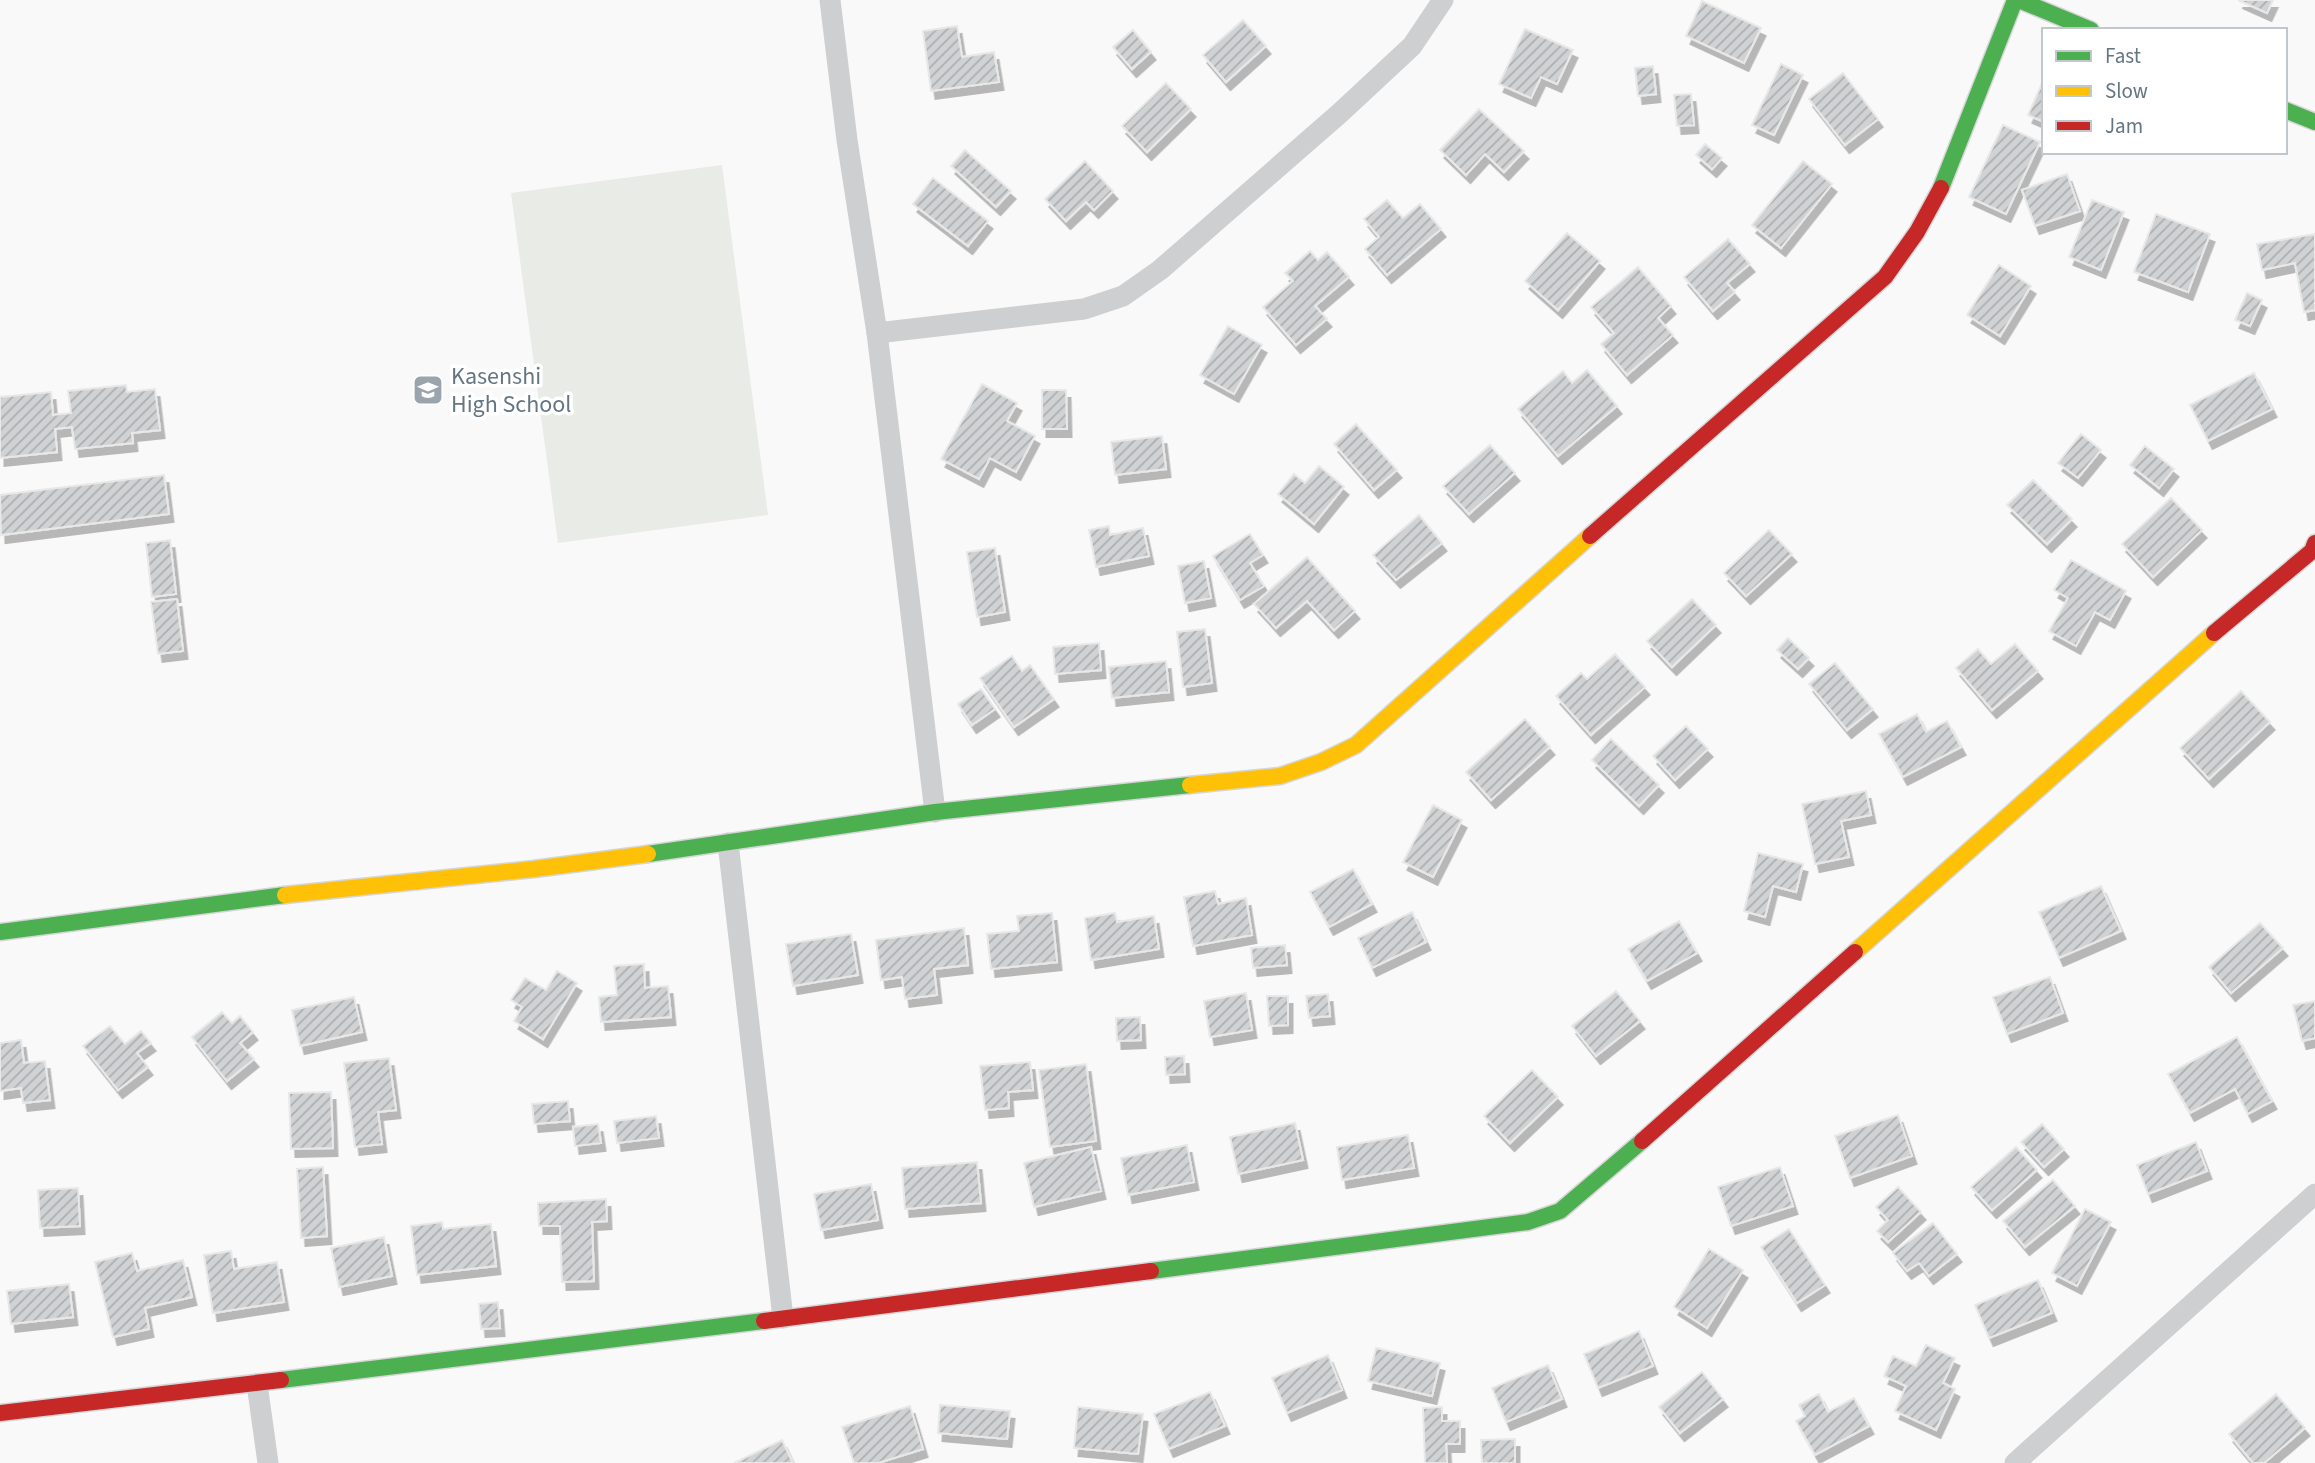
<svg xmlns="http://www.w3.org/2000/svg" width="2315" height="1463" font-family="'Source Sans 3',sans-serif">
<style>
.grass{fill:#e8ebe6}
.building{fill:url(#building-hatch);stroke:#e8e8e8;stroke-width:2;filter:url(#shadow)}
.lines{fill:none;stroke-linecap:round;stroke-linejoin:round}
.fast-casing{stroke:#d5d6d7;stroke-width:19}
.slow-casing{stroke:#d5d6d7;stroke-width:19}
.jam-casing{stroke:#d5d6d7;stroke-width:19}
.street{stroke:#cecfd0;stroke-width:21}
.fast{stroke:#4caf50;stroke-width:16}
.slow{stroke:#ffc107;stroke-width:16}
.jam{stroke:#c62828;stroke-width:16}
.labels{text-anchor:middle;dominant-baseline:central;stroke-width:7;stroke-linejoin:round;paint-order:stroke}
.poi-label{font-size:24px;fill:#657683;stroke:#fff;text-anchor:start}
</style>
<defs>
<pattern id="building-hatch" width="6" height="6" patternUnits="userSpaceOnUse" patternTransform="scale(1.75)"><rect width="6" height="6" fill="#d0d2d3"/><path d="M-1 1l2-2M0 6l6-6M5 7l2-2" fill="none" stroke="#acafb1"/></pattern>
<filter id="shadow"><feDropShadow dx="4.5" dy="8" stdDeviation="0" flood-color="#0004"/></filter>
</defs>
<rect width="100%" height="100%" fill="#f9f9f9"/>
<polygon class="grass" points="722,165 768,515 558,543 511,193"/>
<g class="building">
<polygon points="2238,0 2273,0 2267,13"/>
<polygon points="1702,1 1761,28 1744,63 1686,36"/>
<polygon points="1243,20 1266,46 1226,82 1203,55"/>
<polygon points="957,26 962,57 994,52 999,82 931,91 923,31"/>
<polygon points="1525,29 1573,50 1557,84 1541,77 1531,98 1499,84"/>
<polygon points="1133,30 1151,52 1132,69 1113,47"/>
<polygon points="1781,64 1803,75 1774,135 1752,125"/>
<polygon points="1653,66 1656,94 1638,96 1635,68"/>
<polygon points="1843,73 1878,119 1845,145 1809,99"/>
<polygon points="2044,79 2044,122 2028,115"/>
<polygon points="1166,83 1191,109 1147,152 1122,126"/>
<polygon points="1691,94 1694,125 1677,126 1674,95"/>
<polygon points="1479,109 1524,151 1504,172 1485,154 1466,175 1440,150"/>
<polygon points="2003,125 2040,142 2006,214 1969,197"/>
<polygon points="1705,144 1722,158 1712,169 1696,155"/>
<polygon points="965,150 1011,191 996,207 951,166"/>
<polygon points="1085,161 1113,191 1094,210 1086,202 1066,221 1045,199"/>
<polygon points="1803,161 1832,184 1781,248 1752,225"/>
<polygon points="2067,174 2080,211 2035,226 2022,190"/>
<polygon points="933,178 988,221 968,246 913,204"/>
<polygon points="1387,200 1403,218 1420,204 1441,229 1387,275 1365,249 1379,237 1364,219"/>
<polygon points="2092,200 2124,212 2101,270 2069,257"/>
<polygon points="2156,214 2210,234 2188,292 2134,272"/>
<polygon points="1567,233 1600,261 1558,310 1525,281"/>
<polygon points="2315,234 2315,310 2304,312 2295,263 2262,270 2257,244"/>
<polygon points="1728,239 1750,264 1727,283 1735,292 1713,311 1684,277"/>
<polygon points="1310,251 1318,260 1327,252 1349,277 1315,306 1327,319 1296,345 1263,307 1293,281 1285,273"/>
<polygon points="1999,265 2031,286 2000,336 1967,315"/>
<polygon points="1638,267 1671,306 1658,318 1673,335 1627,375 1601,344 1614,333 1591,307"/>
<polygon points="2247,293 2262,300 2250,326 2235,320"/>
<polygon points="1228,326 1262,345 1234,394 1200,375"/>
<polygon points="1587,370 1617,406 1558,456 1518,409 1563,371 1572,383"/>
<polygon points="2254,373 2272,409 2208,441 2190,405"/>
<polygon points="982,384 1017,403 1007,421 1035,436 1016,472 990,458 979,479 941,459"/>
<polygon points="126,385 127,392 155,389 160,430 132,433 133,443 75,449 72,427 55,429 57,452 0,458 0,397 51,392 53,415 71,413 68,391"/>
<polygon points="1042,390 1066,390 1067,429 1042,429"/>
<polygon points="1356,424 1397,470 1374,490 1334,444"/>
<polygon points="2081,434 2101,450 2078,478 2058,463"/>
<polygon points="1162,436 1166,469 1115,475 1111,442"/>
<polygon points="1490,445 1515,473 1469,514 1443,486"/>
<polygon points="2145,446 2174,469 2159,488 2130,465"/>
<polygon points="1319,466 1344,487 1314,524 1278,494 1294,474 1305,483"/>
<polygon points="164,475 169,514 1,535 0,495"/>
<polygon points="2033,480 2072,519 2047,544 2007,505"/>
<polygon points="2171,498 2202,530 2153,577 2122,544"/>
<polygon points="1419,515 1442,543 1396,580 1373,555"/>
<polygon points="1109,526 1110,535 1143,528 1149,556 1096,567 1089,530"/>
<polygon points="1769,530 1792,554 1746,596 1724,573"/>
<polygon points="1250,534 1263,555 1250,563 1264,586 1240,600 1213,556"/>
<polygon points="170,540 176,594 152,597 146,543"/>
<polygon points="995,548 1005,612 977,617 967,552"/>
<polygon points="1307,557 1355,611 1334,630 1307,601 1276,628 1254,604"/>
<polygon points="2071,560 2126,591 2110,620 2095,612 2076,646 2049,631 2068,598 2054,590"/>
<polygon points="1204,561 1211,598 1185,603 1178,566"/>
<polygon points="177,599 183,651 158,654 151,602"/>
<polygon points="1692,599 1716,625 1672,667 1647,641"/>
<polygon points="1205,629 1212,683 1183,687 1177,632"/>
<polygon points="1788,638 1809,658 1798,669 1777,650"/>
<polygon points="1099,643 1101,670 1055,674 1053,647"/>
<polygon points="2015,644 2038,671 1992,710 1956,668 1978,649 1991,664"/>
<polygon points="1615,654 1645,687 1591,735 1556,696 1581,673 1587,679"/>
<polygon points="1012,656 1022,671 1030,665 1054,699 1014,727 980,678"/>
<polygon points="1166,661 1169,692 1112,698 1109,667"/>
<polygon points="1835,663 1873,709 1847,730 1809,684"/>
<polygon points="981,689 995,709 972,725 958,704"/>
<polygon points="2241,691 2270,722 2209,779 2180,748"/>
<polygon points="1917,714 1926,732 1947,721 1961,747 1903,777 1879,734"/>
<polygon points="1525,719 1550,747 1491,800 1466,772"/>
<polygon points="1686,726 1708,749 1675,780 1653,756"/>
<polygon points="1611,739 1659,785 1639,806 1592,760"/>
<polygon points="1866,791 1871,815 1841,821 1849,857 1815,864 1802,804"/>
<polygon points="1433,805 1462,820 1433,877 1403,862"/>
<polygon points="1758,853 1803,864 1796,892 1773,886 1765,917 1744,911"/>
<polygon points="1353,869 1372,904 1329,927 1310,892"/>
<polygon points="2101,886 2121,931 2059,958 2039,912"/>
<polygon points="1215,891 1218,904 1246,898 1252,935 1193,946 1184,897"/>
<polygon points="1412,912 1426,942 1372,968 1358,938"/>
<polygon points="1052,913 1057,962 991,969 987,934 1019,931 1017,916"/>
<polygon points="1115,913 1117,922 1154,916 1159,949 1091,960 1085,918"/>
<polygon points="1679,921 1697,953 1647,981 1628,949"/>
<polygon points="2260,923 2283,948 2231,993 2209,967"/>
<polygon points="964,928 968,965 934,969 937,995 905,999 902,977 881,980 876,940"/>
<polygon points="851,934 858,975 793,986 786,944"/>
<polygon points="1285,945 1287,965 1253,968 1251,948"/>
<polygon points="644,964 645,988 668,986 671,1017 601,1022 599,997 617,995 614,966"/>
<polygon points="557,971 577,983 543,1039 514,1021 522,1007 511,1000 525,978 546,990"/>
<polygon points="2050,977 2063,1013 2007,1034 1993,997"/>
<polygon points="1616,991 1640,1021 1596,1056 1572,1026"/>
<polygon points="1246,993 1252,1030 1210,1037 1204,1001"/>
<polygon points="1328,994 1330,1016 1309,1018 1306,996"/>
<polygon points="1267,996 1288,996 1288,1025 1269,1026"/>
<polygon points="354,997 362,1032 300,1046 292,1010"/>
<polygon points="2315,1001 2315,1038 2302,1041 2293,1005"/>
<polygon points="222,1012 232,1023 240,1016 253,1032 240,1043 254,1059 227,1081 192,1037"/>
<polygon points="1140,1017 1141,1040 1117,1041 1116,1018"/>
<polygon points="110,1026 125,1044 141,1031 151,1043 137,1053 148,1067 118,1090 83,1046"/>
<polygon points="2237,1037 2272,1101 2248,1114 2235,1089 2190,1113 2168,1074"/>
<polygon points="21,1040 24,1063 45,1061 50,1100 23,1103 21,1088 0,1091 0,1043"/>
<polygon points="1184,1056 1185,1074 1166,1075 1165,1057"/>
<polygon points="389,1058 396,1110 378,1112 382,1144 355,1147 344,1063"/>
<polygon points="1030,1062 1033,1090 1008,1092 1009,1108 985,1110 980,1066"/>
<polygon points="1086,1064 1096,1141 1050,1147 1039,1070"/>
<polygon points="1532,1070 1558,1097 1510,1143 1484,1116"/>
<polygon points="331,1092 333,1148 291,1149 289,1093"/>
<polygon points="568,1101 570,1121 534,1124 532,1104"/>
<polygon points="1898,1115 1912,1156 1850,1178 1835,1136"/>
<polygon points="656,1116 659,1138 617,1143 614,1121"/>
<polygon points="1295,1123 1303,1160 1238,1174 1230,1137"/>
<polygon points="598,1124 601,1143 575,1146 573,1127"/>
<polygon points="2042,1124 2064,1149 2044,1167 2021,1142"/>
<polygon points="1408,1135 1414,1168 1342,1180 1337,1147"/>
<polygon points="2196,1142 2207,1171 2148,1194 2137,1165"/>
<polygon points="1187,1145 1194,1182 1128,1195 1121,1158"/>
<polygon points="1091,1147 1101,1191 1034,1207 1024,1163"/>
<polygon points="2016,1147 2037,1170 1992,1210 1971,1187"/>
<polygon points="977,1162 981,1203 905,1209 902,1168"/>
<polygon points="323,1167 327,1236 301,1238 297,1169"/>
<polygon points="1780,1167 1793,1206 1731,1226 1718,1187"/>
<polygon points="2053,1180 2075,1206 2025,1247 2003,1221"/>
<polygon points="871,1184 878,1220 821,1230 814,1194"/>
<polygon points="1898,1187 1921,1212 1888,1242 1877,1231 1888,1220 1876,1207"/>
<polygon points="78,1188 80,1226 40,1228 38,1190"/>
<polygon points="606,1199 607,1221 592,1222 594,1281 562,1282 560,1226 539,1226 538,1203"/>
<polygon points="2085,1209 2111,1222 2077,1286 2052,1273"/>
<polygon points="442,1222 443,1229 491,1224 496,1266 417,1275 411,1226"/>
<polygon points="1933,1223 1957,1254 1929,1276 1919,1263 1907,1271 1893,1253"/>
<polygon points="1789,1229 1825,1285 1797,1303 1761,1247"/>
<polygon points="384,1237 392,1276 339,1287 331,1248"/>
<polygon points="1709,1249 1743,1270 1707,1328 1674,1307"/>
<polygon points="231,1251 234,1269 277,1262 284,1302 213,1313 204,1255"/>
<polygon points="132,1253 137,1271 183,1260 192,1297 145,1308 149,1329 113,1337 95,1262"/>
<polygon points="2038,1280 2052,1313 1989,1338 1975,1305"/>
<polygon points="69,1284 73,1317 11,1324 7,1291"/>
<polygon points="498,1302 500,1328 481,1329 479,1304"/>
<polygon points="1639,1331 1653,1366 1598,1388 1584,1354"/>
<polygon points="1926,1345 1955,1358 1943,1383 1955,1389 1936,1430 1895,1411 1906,1386 1884,1376 1893,1356 1916,1366"/>
<polygon points="1376,1348 1440,1363 1432,1396 1368,1381"/>
<polygon points="1328,1355 1342,1390 1287,1413 1272,1378"/>
<polygon points="1548,1365 1562,1399 1506,1422 1492,1388"/>
<polygon points="1702,1372 1723,1399 1680,1433 1659,1407"/>
<polygon points="1210,1392 1225,1426 1169,1449 1154,1414"/>
<polygon points="1819,1394 1828,1412 1854,1398 1869,1426 1815,1455 1796,1421 1805,1416 1799,1405"/>
<polygon points="2276,1394 2305,1428 2264,1463 2253,1463 2229,1434"/>
<polygon points="940,1405 1010,1411 1007,1439 938,1433"/>
<polygon points="910,1406 923,1449 878,1463 854,1463 842,1427"/>
<polygon points="1078,1407 1143,1414 1138,1454 1074,1448"/>
<polygon points="1442,1407 1442,1421 1460,1421 1460,1444 1446,1444 1447,1463 1425,1463 1423,1408"/>
<polygon points="1515,1439 1515,1463 1482,1463 1481,1440"/>
<polygon points="782,1440 793,1463 734,1463"/>
</g>
<g class="lines">
<g class="fast-casing">
<g id="fast">
<polyline points="2019,0 2091,30"/>
<polyline points="2285,110 2315,122"/>
<polyline points="1941,188 2015,0"/>
<polyline points="648,854 935,812 1190,785"/>
<polyline points="0,932 285,895"/>
<polyline points="1151,1271 1528,1222 1560,1211 1642,1141"/>
<polyline points="281,1380 764,1321"/>
</g>
</g>
<g class="slow-casing">
<g id="slow">
<polyline points="1190,785 1280,776 1321,762 1356,745 1590,536"/>
<polyline points="285,895 534,869 648,854"/>
<polyline points="1855,952 2214,633"/>
</g>
</g>
<g class="jam-casing">
<g id="jam">
<polyline points="1590,536 1885,277 1917,232 1941,188"/>
<polyline points="2214,633 2312,551 2315,543"/>
<polyline points="1642,1141 1855,952"/>
<polyline points="764,1321 1151,1271"/>
<polyline points="0,1413 281,1380"/>
</g>
</g>
<g class="street">
<polyline points="830,0 847,140 877,333 935,812"/>
<polyline points="877,333 1084,309 1123,296 1160,270 1340,113 1412,46 1443,0"/>
<polyline points="728,843 783,1318"/>
<polyline points="257,1384 268,1463"/>
<polyline points="2015,1463 2315,1194"/>
</g>
<use href="#fast" class="fast"/>
<use href="#slow" class="slow"/>
<use href="#jam" class="jam"/>
</g>
<defs>
<g id="school-square" transform="scale(1.575)"><rect x="-9" y="-9" width="18" height="18" rx="4" fill="#99a4ac" stroke="#fff"/><path d="M0-5L7-2L0 1L-7-2ZM-4 1L0 2.5L4 1V4Q0 6-4 4Z" fill="#fff"/></g>
</defs>
<g fill-rule="evenodd">
<use href="#school-square" x="428" y="390"/>
</g>
<g class="labels">
<g class="poi-label">
<text x="451" y="376">Kasenshi<tspan x="451" dy="28">High School</tspan></text>
</g>
</g>
<rect x="2042" y="28" width="245" height="126" fill="#ffffff" stroke="#c1c8cd" stroke-width="2"/>
<rect x="2056" y="51" width="35" height="10" fill="#4caf50" stroke="#c1c8cd" stroke-width="2"/>
<text x="2105" y="63" font-size="21" fill="#657683">Fast</text>
<rect x="2056" y="86" width="35" height="10" fill="#ffc107" stroke="#c1c8cd" stroke-width="2"/>
<text x="2105" y="98" font-size="21" fill="#657683">Slow</text>
<rect x="2056" y="121" width="35" height="10" fill="#c62828" stroke="#c1c8cd" stroke-width="2"/>
<text x="2105" y="133" font-size="21" fill="#657683">Jam</text>
</svg>
